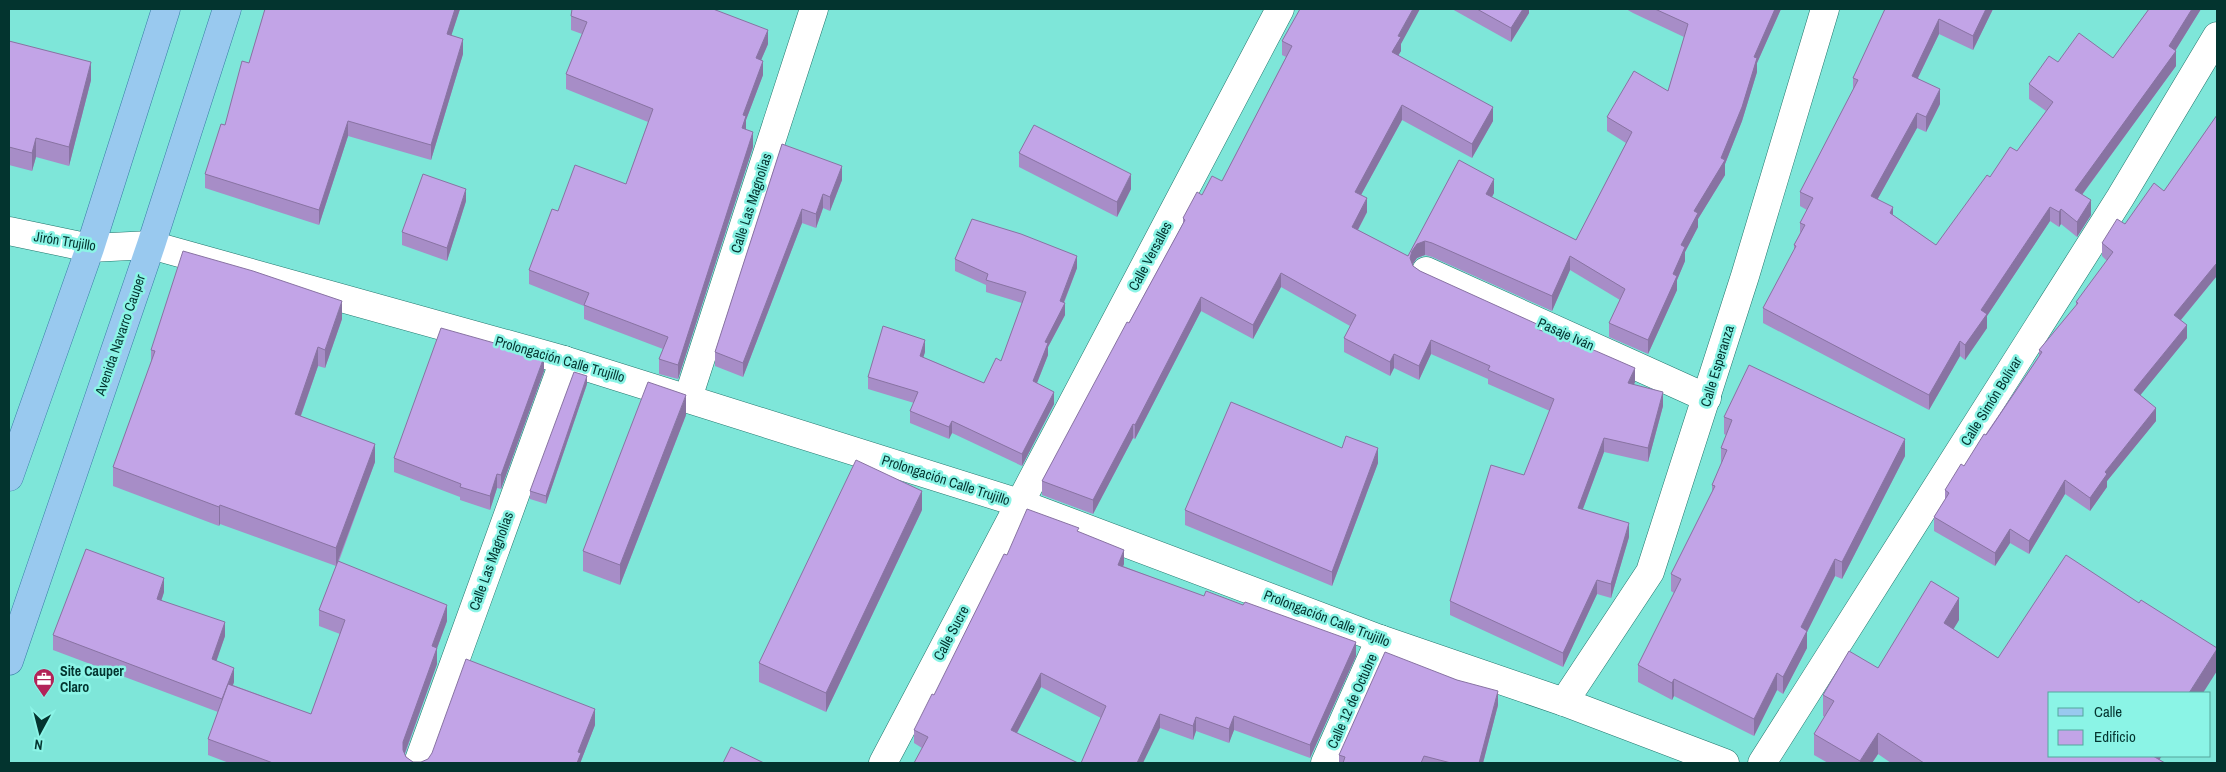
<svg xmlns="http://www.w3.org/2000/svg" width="2226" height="772" font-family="'Archivo Narrow',sans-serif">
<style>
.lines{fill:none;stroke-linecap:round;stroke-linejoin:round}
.minor-casing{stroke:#20756c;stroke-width:29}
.major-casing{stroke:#387da5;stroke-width:29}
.minor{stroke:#fff;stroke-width:28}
.major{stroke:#99c9ef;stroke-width:28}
.wall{fill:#a78dc7}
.shaded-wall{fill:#8873a2}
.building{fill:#c2a4e7;stroke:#8873a2}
.labels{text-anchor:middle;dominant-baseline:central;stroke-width:5;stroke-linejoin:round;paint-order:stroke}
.street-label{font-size:14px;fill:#03342f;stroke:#8bf4e6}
.poi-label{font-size:14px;font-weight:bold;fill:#03342f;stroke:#8bf4e6;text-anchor:start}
</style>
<rect width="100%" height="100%" fill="#7ee6d9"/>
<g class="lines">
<g class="minor-casing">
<g id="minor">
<polyline points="9,231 90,248 151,245 564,360 1019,503 1380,639 1564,702 1725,763"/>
<polyline points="1426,271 1707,398"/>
<polyline points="688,398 814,9"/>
<polyline points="1564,702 1650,572 1745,276 1825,9"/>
<polyline points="418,763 564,360"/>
<polyline points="883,763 1280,9"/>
<polyline points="1325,763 1380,639"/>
<polyline points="1762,763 2120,198 2217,36"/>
</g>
</g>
<g class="major-casing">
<g id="major">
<polyline points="9,477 90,248 166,9"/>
<polyline points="9,661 151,245 227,9"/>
</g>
</g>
<use href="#minor" class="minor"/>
<use href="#major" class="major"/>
</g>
<g class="wall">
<polygon points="264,9 460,9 451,35 463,54 431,160 348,136 319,225 205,188 205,174 225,125 249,63 264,12"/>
<polygon points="1452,9 1529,9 1529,13 1511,42"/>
<polygon points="1626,9 1781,9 1757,63 1757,72 1742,121 1725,164 1725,175 1698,219 1698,227 1685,252 1685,261 1677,280 1677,290 1648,354 1609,337 1609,323 1620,300 1570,270 1552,311 1432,257 1425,255 1417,258 1413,264 1413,266 1420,271 1539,329 1635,382 1634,384 1663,406 1648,462 1604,452 1583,509 1629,537 1611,598 1597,594 1563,667 1450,615 1450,601 1524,475 1550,411 1488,384 1488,379 1431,354 1419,380 1394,368 1390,376 1344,352 1344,338 1350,326 1281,287 1253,339 1201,311 1135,439 1133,438 1093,514 1042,495 1042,481 1183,224 1183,218 1202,195 1222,181 1286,57 1282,55 1282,41 1401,44 1401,51 1398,55 1493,121 1472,158 1402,120 1361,195 1367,212 1358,230 1408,256 1459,160 1494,193 1492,197 1576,240 1626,143 1607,131 1607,117 1668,91 1684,37 1633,13"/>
<polygon points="1885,9 1993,9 1973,50 1939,34 1918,78 1940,104 1926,132 1917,128 1877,200 1893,215 1936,245 1990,177 2017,151 2046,111 2029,99 2029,84 2058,62 2113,58 2148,10 2146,9 2201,9 2175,51 2176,66 2082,195 2091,215 2077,237 2061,224 2059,227 2050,221 1987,316 1987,328 1965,360 1960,356 1929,410 1763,323 1763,308 1794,251 1794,245 1800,233 1800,223 1807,210 1800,206 1800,192 1853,90 1853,78"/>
<polygon points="571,16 768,44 761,60 763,75 746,120 746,130 753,147 678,379 659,374 659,359 663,349 584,319 584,306 529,284 529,270 558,211 626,184 648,122 566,89 566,74 582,34 571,30"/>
<polygon points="9,41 91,80 69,166 36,157 32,171 9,165"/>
<polygon points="2217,115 2217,278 2216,277 2181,320 2187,338 2140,395 2156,421 2107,481 2107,487 2090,511 2065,494 2029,554 2010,543 1995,566 1934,531 1934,517 1945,500 1945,490 1964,466 2039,356 2039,350 2076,306 2076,302 2107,261 2102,256 2102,243 2125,224 2164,191"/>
<polygon points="782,144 842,180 830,211 823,208 816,228 802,223 743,377 715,366 715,352"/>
<polygon points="1019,153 1131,189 1117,217 1019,167"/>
<polygon points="466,201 447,261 402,245 402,232"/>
<polygon points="955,259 1077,268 1064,303 1065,315 1048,347 1048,355 1037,383 1054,404 1022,466 952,433 949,439 910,423 910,411 914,403 868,389 868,377 925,352 923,357 984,383 1001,361 1022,303 986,292 986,285 955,271"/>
<polygon points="342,319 325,368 318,366 301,416 375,462 339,561 447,621 437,648 437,664 405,754 406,757 413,762 421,762 595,725 581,761 581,763 229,763 208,755 208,739 218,712 53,650 53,635 164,592 161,601 225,636 216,661 234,682 233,685 311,714 340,634 319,626 319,610 336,566 220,524 219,526 113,486 113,467 151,363 151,350"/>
<polygon points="544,371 501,489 497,488 490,510 460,500 460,497 394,472 394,458"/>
<polygon points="587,384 546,504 530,499 530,491"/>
<polygon points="686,415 620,585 583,571 583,551"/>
<polygon points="1724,417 1905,456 1842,579 1835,576 1807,632 1807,648 1783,694 1777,690 1754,736 1674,696 1672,700 1638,682 1638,665 1674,593 1671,591 1671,574 1712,492 1712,485 1721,465 1721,448 1726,435 1724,434"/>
<polygon points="1342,448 1378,463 1332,586 1185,525 1185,510"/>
<polygon points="922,510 826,712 759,682 759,663"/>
<polygon points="1079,532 1124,564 1123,566 1356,656 1310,758 1234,730 1229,743 1196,731 1193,740 1160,728 1101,718 1041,687 1017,733 922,748 914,743 914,730 934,695 1007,555"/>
<polygon points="1959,620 1953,629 2165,763 1891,763 1878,754 1872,763 1828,763 1814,755 1814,734 1825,717 1823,716 1823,695 1878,668"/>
<polygon points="1498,705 1483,763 1339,763 1339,755"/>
</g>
<g class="shaded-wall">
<polygon points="455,9 460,9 447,49 447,34"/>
<polygon points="1413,9 1420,9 1401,44 1401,51 1392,66 1392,52 1398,36"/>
<polygon points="1523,9 1529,9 1529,13 1511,42 1511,28"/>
<polygon points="1775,9 1781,9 1757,63 1757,72 1742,121 1725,164 1725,175 1698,219 1698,227 1685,252 1685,261 1677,280 1677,290 1648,354 1648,340 1673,274 1681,245 1694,211 1721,158 1754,57"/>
<polygon points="1986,9 1993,9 1973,50 1973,36"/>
<polygon points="2192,9 2201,9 2170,59 2176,51 2176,66 2075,204 2075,190 2169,46"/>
<polygon points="1939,19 1939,34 1912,90 1912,76"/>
<polygon points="768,30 768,44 756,72 756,58"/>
<polygon points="463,39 463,54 431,160 431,145"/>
<polygon points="763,61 763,75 746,120 746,131 742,128 743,115"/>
<polygon points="91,62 91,80 69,166 69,147"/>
<polygon points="1940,89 1940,104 1926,132 1926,117"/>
<polygon points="1402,105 1402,120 1355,206 1355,192"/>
<polygon points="1493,107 1493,121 1472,158 1472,144"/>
<polygon points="1917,113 1917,128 1871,211 1871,196"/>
<polygon points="348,121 348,136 319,225 319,210"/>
<polygon points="753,132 753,147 678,379 678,365"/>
<polygon points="36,138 36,157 32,171 32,153"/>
<polygon points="842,166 842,180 830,211 830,197"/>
<polygon points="1131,174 1131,189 1117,217 1117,202"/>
<polygon points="1494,179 1494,193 1486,208 1486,194"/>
<polygon points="466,189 466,201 447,261 447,248"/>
<polygon points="823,194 823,208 816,228 816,214"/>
<polygon points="1367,198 1367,212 1352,241 1352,227"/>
<polygon points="2091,200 2091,215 2077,237 2077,222"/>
<polygon points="1893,207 1893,222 1890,213"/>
<polygon points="2050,207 2050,221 1987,316 1987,328 1965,360 1965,345 1981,310"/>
<polygon points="802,209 802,223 743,377 743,363"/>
<polygon points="2061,209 2061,224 2059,227 2059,212"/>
<polygon points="1425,241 1425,255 1417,258 1412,265 1410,258 1412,251 1417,244"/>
<polygon points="1077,256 1077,268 1060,312 1065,303 1065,315 1048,347 1048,355 1033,393 1033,381 1045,342"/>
<polygon points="1570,256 1570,270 1552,311 1552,296"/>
<polygon points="2216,264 2216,277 2174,328 2174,315"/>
<polygon points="1281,273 1281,287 1253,339 1253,325"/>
<polygon points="1201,297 1201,311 1135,439 1135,425"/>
<polygon points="342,301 342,319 325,368 325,350"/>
<polygon points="2187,325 2187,338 2134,403 2134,390"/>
<polygon points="925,340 925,352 920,368 920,356"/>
<polygon points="1431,340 1431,354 1419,380 1419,366"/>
<polygon points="1960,341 1960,356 1929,410 1929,395"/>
<polygon points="318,347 318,366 295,432 295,414"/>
<polygon points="1394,354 1394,368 1390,376 1390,362"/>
<polygon points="544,357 544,371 501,489 501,475"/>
<polygon points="1635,368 1635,382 1628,397 1628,383"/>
<polygon points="587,376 587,384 546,504 546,496"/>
<polygon points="1054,392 1054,404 1022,466 1022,454"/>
<polygon points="1663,392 1663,406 1648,462 1648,448"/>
<polygon points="686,395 686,415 620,585 620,565"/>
<polygon points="2156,408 2156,421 2107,481 2107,487 2090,511 2090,498 2105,472"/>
<polygon points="952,421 952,433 949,439 949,427"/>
<polygon points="1133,424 1133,438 1093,514 1093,500"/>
<polygon points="1604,438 1604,452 1578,522 1578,508"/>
<polygon points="1905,439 1905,456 1842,579 1842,562"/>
<polygon points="375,444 375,462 336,566 336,548"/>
<polygon points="1378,448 1378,463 1332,586 1332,572"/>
<polygon points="497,474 497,488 490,510 490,496"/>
<polygon points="2065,480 2065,494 2029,554 2029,541"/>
<polygon points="922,491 922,510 826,712 826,693"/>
<polygon points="220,505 220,524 219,526 219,507"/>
<polygon points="1629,523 1629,537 1611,598 1611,584"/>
<polygon points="2010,529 2010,543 1995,566 1995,553"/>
<polygon points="1124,550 1124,564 1118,578 1118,565"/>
<polygon points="1835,559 1835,576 1807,632 1807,648 1783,694 1783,677 1801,627"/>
<polygon points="164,578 164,592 157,614 157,599"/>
<polygon points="1597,580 1597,594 1563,667 1563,653"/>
<polygon points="1959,598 1959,620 1944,645 1944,623"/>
<polygon points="447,605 447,621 432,662 432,646"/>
<polygon points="225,622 225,636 212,674 212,659"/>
<polygon points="1356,642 1356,656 1310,758 1310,745"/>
<polygon points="437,648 437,664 403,758 403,763 403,742"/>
<polygon points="2217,649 2217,671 2203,693 2189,693"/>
<polygon points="234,668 234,682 222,713 222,699"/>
<polygon points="1041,673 1041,687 1011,744 1011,730"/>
<polygon points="1777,673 1777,690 1754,736 1754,719"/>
<polygon points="1674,679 1674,696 1672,700 1672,683"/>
<polygon points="1498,691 1498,705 1483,763 1479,763"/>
<polygon points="595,709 595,725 581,761 581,763 577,763 578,752"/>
<polygon points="1160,714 1160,728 1143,763 1137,763"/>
<polygon points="1234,716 1234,730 1229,743 1229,729"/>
<polygon points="1196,717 1196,731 1193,740 1193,726"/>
<polygon points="1878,733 1878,754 1872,763 1860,763 1860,761"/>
<polygon points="2149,756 2162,756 2157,763"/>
</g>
<g class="building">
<polygon points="265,9 455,9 447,34 463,39 431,145 348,121 319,210 205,174 221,124 225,125 242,61 249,63"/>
<polygon points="572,9 713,9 768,30 756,58 763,61 743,115 746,116 742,128 753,132 678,365 659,359 668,337 584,305 589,293 529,270 552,209 558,211 575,165 626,184 653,109 566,74 587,22 571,16"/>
<polygon points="1300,9 1413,9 1398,36 1401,37 1392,52 1493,107 1472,144 1402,105 1355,192 1367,198 1352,227 1408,256 1459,160 1494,179 1486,194 1576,240 1632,132 1607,117 1634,71 1668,91 1688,24 1655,9 1775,9 1754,57 1757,58 1742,107 1721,158 1725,160 1694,211 1698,213 1681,245 1685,247 1673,274 1677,276 1648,340 1609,323 1625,289 1570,256 1552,296 1432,243 1425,241 1417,244 1412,251 1410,258 1413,266 1420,271 1539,325 1537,329 1596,351 1635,368 1628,383 1663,392 1648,448 1604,438 1578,508 1629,523 1611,584 1597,580 1563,653 1450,601 1491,465 1524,475 1554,399 1488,370 1490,366 1431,340 1419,366 1394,354 1390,362 1344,338 1356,315 1281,273 1253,325 1201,297 1135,425 1133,424 1093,500 1042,481 1127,322 1129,323 1185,220 1183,218 1197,192 1202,195 1212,176 1222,181 1292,46 1282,41"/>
<polygon points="1477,9 1523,9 1511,28"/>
<polygon points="1885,9 1986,9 1973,36 1939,19 1912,76 1940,89 1926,117 1917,113 1871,196 1893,207 1890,213 1936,245 1987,175 1990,177 2010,147 2017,151 2053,102 2029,84 2049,56 2058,62 2079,33 2113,58 2149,9 2192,9 2169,46 2176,51 2075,190 2091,200 2077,222 2061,209 2059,212 2050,207 1981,310 1987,314 1965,345 1960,341 1929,395 1763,308 1796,246 1794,245 1805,225 1800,223 1813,198 1800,192 1858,80 1853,78"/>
<polygon points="9,41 91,62 69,147 36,138 32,153 9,147"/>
<polygon points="2217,115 2217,265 2216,264 2174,315 2187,325 2134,390 2156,408 2105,472 2107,474 2090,498 2065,480 2029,541 2010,529 1995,553 1934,517 1949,493 1945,490 1961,464 1964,466 1984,434 1986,435 2042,352 2039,350 2078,303 2076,302 2113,252 2102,243 2117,219 2125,224 2154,183 2164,191"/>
<polygon points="1034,125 1131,174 1117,202 1019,153"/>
<polygon points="782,144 842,166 830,197 823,194 816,214 802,209 743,363 715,352"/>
<polygon points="423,174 466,189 447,248 402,232"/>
<polygon points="972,219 1021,234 1077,256 1060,301 1065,303 1045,342 1048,343 1033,381 1054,392 1022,454 952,421 949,427 910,411 918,392 868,377 883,326 925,340 920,356 984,383 996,358 1001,361 1026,292 986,280 988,274 955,259"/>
<polygon points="183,251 253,271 342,301 325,350 318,347 295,414 375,444 336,548 220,505 219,507 113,467 155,351 151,350"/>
<polygon points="441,328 544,357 501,475 497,474 490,496 460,487 461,484 394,458"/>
<polygon points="1749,365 1905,439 1842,562 1835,559 1801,627 1807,631 1783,677 1777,673 1754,719 1674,679 1672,683 1638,665 1681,579 1671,574 1715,486 1712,485 1727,450 1721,448 1732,420 1724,417"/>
<polygon points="574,372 587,376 546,496 530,491"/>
<polygon points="648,382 686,395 620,565 583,551"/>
<polygon points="1231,402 1342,448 1346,436 1378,448 1332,572 1185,510"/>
<polygon points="856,460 922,491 826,693 759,663"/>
<polygon points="1027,509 1079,528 1077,531 1124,550 1118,565 1204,596 1206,591 1243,605 1245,602 1356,642 1310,745 1234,716 1229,729 1196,717 1193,726 1160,714 1137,763 1081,763 1106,706 1041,673 1011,730 1078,763 914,763 928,737 914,730 932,694 934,695 1004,554 1007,555"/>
<polygon points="86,549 164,578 157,599 225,622 212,659 234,668 222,699 53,635"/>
<polygon points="2066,555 2139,603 2141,600 2217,648 2217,649 2189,693 2050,693 2050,756 2153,756 2165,763 1924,763 1878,733 1860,761 1814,734 1834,701 1823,695 1849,651 1878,668 1931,581 1959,598 1944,623 1998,658"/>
<polygon points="338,561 447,605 432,646 437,648 403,742 403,750 406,757 413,762 421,762 428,759 432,753 466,659 595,709 578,752 581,753 577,763 273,763 208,739 228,684 311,714 345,620 319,610"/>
<polygon points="1385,652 1457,680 1498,691 1479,763 1451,763 1424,756 1421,763 1343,763 1345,757 1339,755"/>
<polygon points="731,747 764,763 723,763"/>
</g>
<defs>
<g id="office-pin" transform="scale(1.125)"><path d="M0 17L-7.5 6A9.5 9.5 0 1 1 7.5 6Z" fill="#b22358" stroke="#8bf4e6"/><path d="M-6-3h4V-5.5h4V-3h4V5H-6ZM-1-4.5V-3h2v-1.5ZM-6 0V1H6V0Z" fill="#fff"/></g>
</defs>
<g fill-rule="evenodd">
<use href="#office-pin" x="44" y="679"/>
</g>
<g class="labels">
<g class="street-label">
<text transform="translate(751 203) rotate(-72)">Calle Las Magnolias</text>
<text transform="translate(65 241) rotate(9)">Jirón Trujillo</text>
<text transform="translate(1150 256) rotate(-62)">Calle Versalles</text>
<text transform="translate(1566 334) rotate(24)">Pasaje Iván</text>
<text transform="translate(120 335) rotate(-71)">Avenida Navarro Cauper</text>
<text transform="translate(560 359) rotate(16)">Prolongación Calle Trujillo</text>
<text transform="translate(1717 366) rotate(-73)">Calle Esperanza</text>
<text transform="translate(1991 401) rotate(-58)">Calle Simón Bolívar</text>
<text transform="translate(946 480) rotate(18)">Prolongación Calle Trujillo</text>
<text transform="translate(491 561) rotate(-70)">Calle Las Magnolias</text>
<text transform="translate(1327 618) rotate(21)">Prolongación Calle Trujillo</text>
<text transform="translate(951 633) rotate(-62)">Calle Sucre</text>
<text transform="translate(1352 701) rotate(-66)">Calle 12 de Octubre</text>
</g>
<g class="poi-label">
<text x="60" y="671">Site Cauper<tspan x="60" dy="16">Claro</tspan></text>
</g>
</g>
<rect width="2226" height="772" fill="none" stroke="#03342f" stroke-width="20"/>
<rect x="2048" y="692" width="162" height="65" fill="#8bf4e6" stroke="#55a79d"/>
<rect x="2058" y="708" width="25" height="8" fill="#99c9ef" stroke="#55a79d"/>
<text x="2094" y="717" font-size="15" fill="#03342f">Calle</text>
<rect x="2058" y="730" width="25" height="15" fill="#c2a4e7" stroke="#55a79d"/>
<text x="2094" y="742" font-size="15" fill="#03342f">Edificio</text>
<g transform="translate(40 732) rotate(187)" stroke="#8bf4e6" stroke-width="4" paint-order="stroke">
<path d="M0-4L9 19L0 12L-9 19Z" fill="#03342f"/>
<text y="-8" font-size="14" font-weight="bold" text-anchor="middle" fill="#03342f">N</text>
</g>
</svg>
